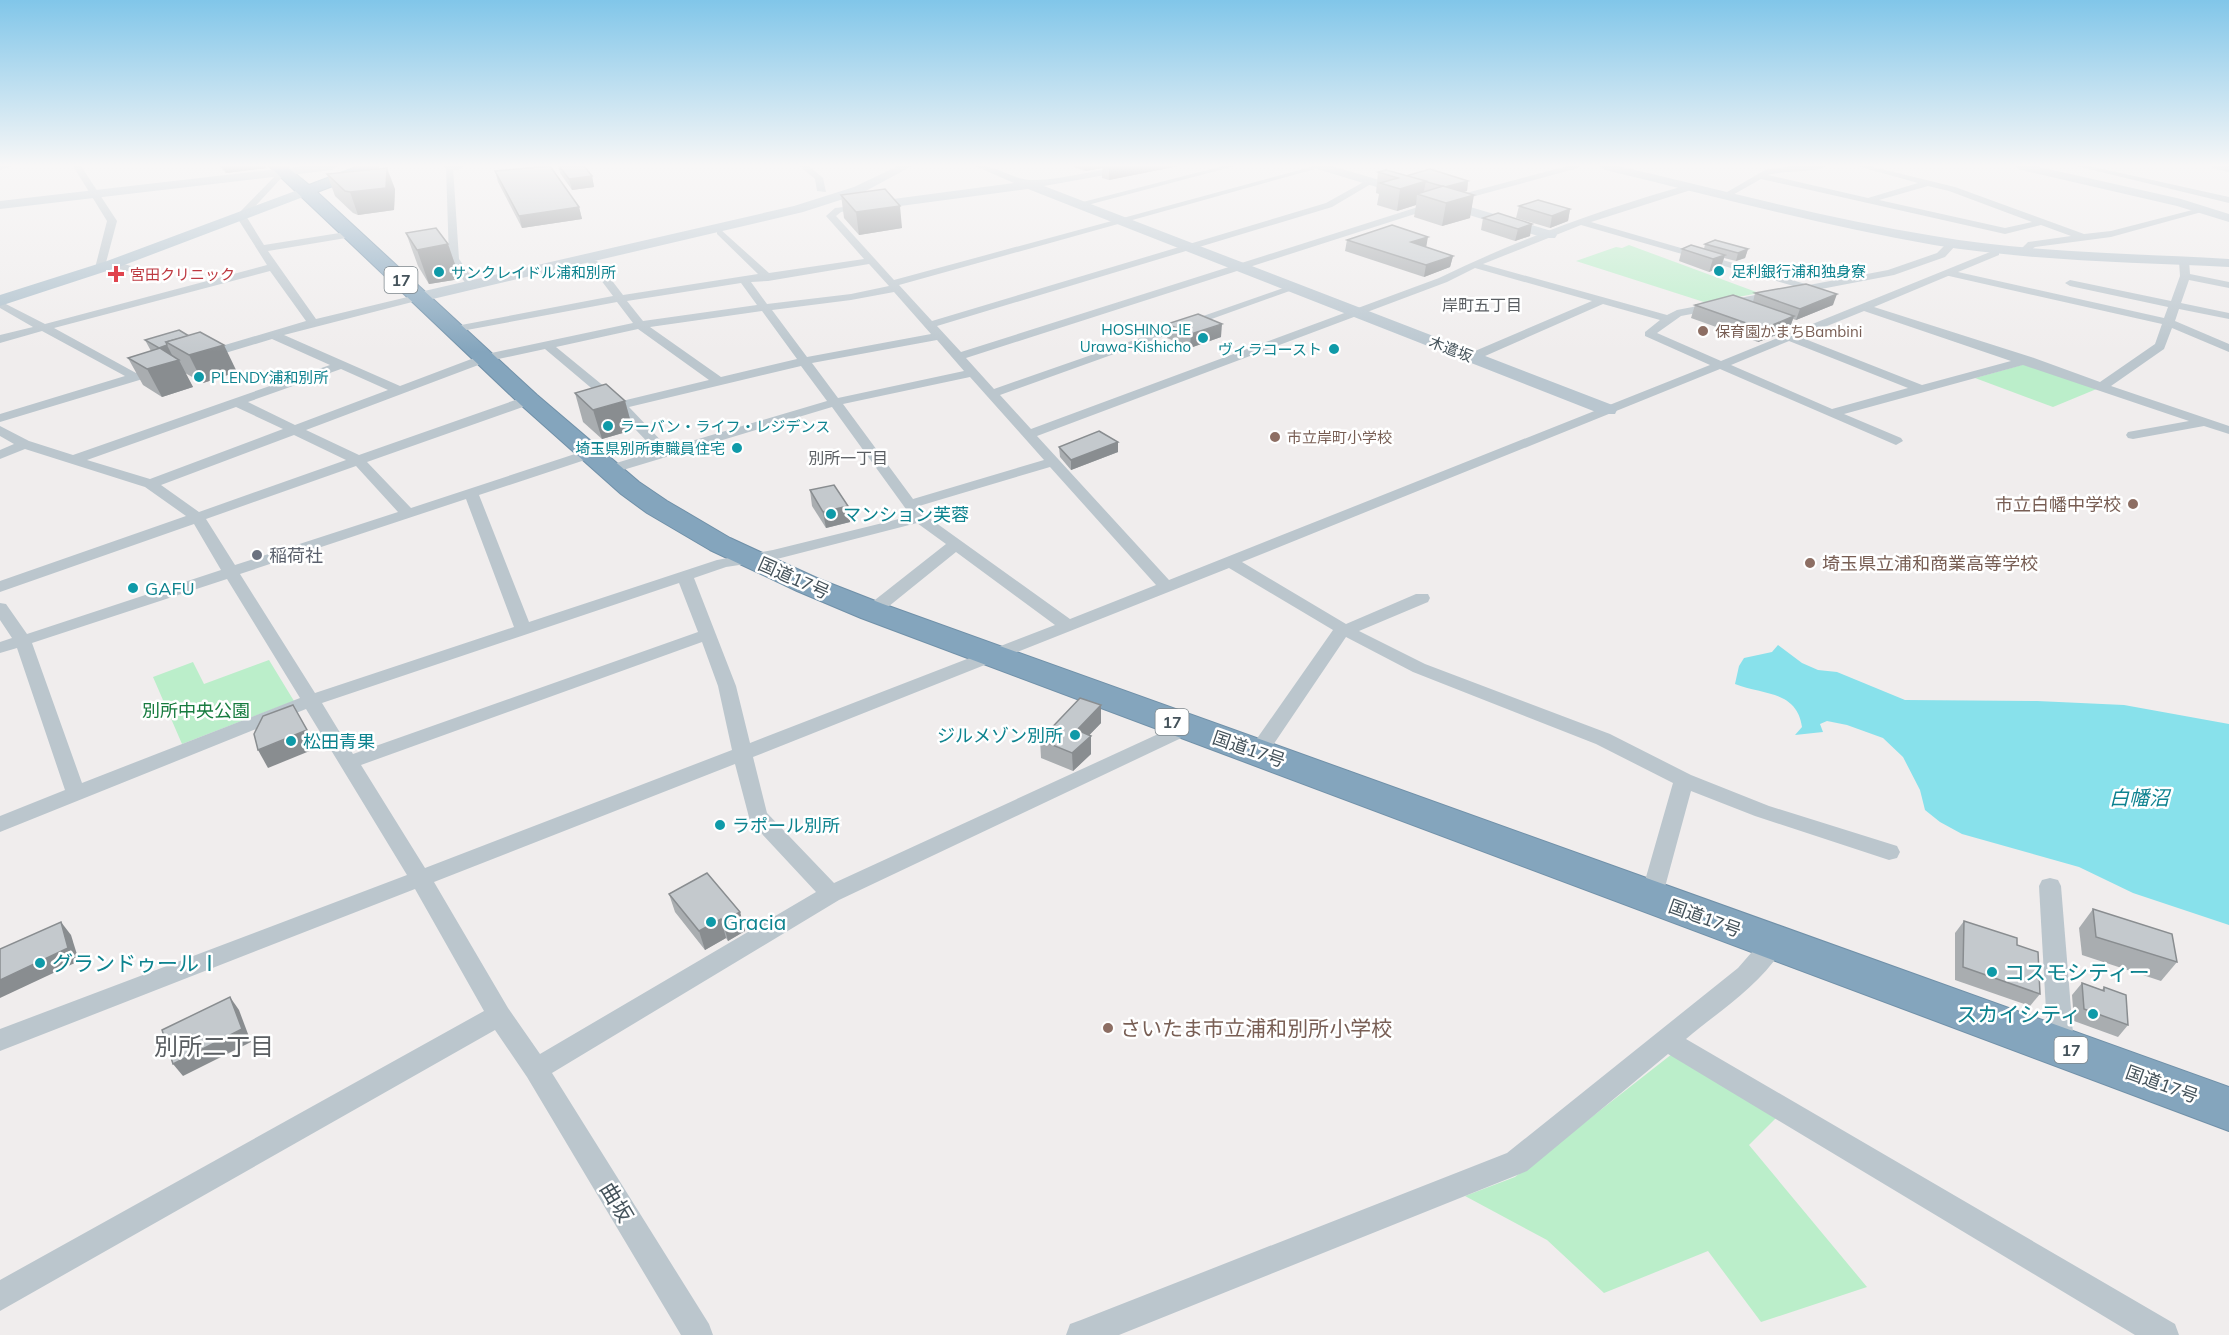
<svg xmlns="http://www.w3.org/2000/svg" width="2229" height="1335" font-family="Mulish,'Noto Sans JP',sans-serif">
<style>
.green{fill:#bbeeca}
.water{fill:#88e1eb}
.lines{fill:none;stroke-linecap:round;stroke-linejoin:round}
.highway-casing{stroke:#7090a8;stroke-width:2}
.street{fill:#bbc6cd;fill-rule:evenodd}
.secondary{fill:#b9c6cf;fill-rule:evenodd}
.primary{fill:#adc0cc;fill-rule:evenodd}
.highway{fill:#84a5bd;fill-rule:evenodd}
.wall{fill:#a9adb0}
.shaded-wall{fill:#898d90}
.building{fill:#c4c9cd;stroke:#898d90;stroke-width:1.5}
.culture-dot{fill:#0f9aa8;stroke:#fff;stroke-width:2}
.health-dot{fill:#e0444e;stroke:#fff;stroke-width:2}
.education-dot{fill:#8d6e63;stroke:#fff;stroke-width:2}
.worship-dot{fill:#6b7280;stroke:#fff;stroke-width:2}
.labels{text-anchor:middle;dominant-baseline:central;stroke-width:5;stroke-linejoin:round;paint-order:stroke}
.far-culture-label{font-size:15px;fill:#0d838f;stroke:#fff;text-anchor:start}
.far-health-label{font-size:15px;fill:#be3a42;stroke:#fff;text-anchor:start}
.far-education-label{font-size:15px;fill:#785e54;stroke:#fff;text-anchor:start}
.far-street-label{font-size:15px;fill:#45535b;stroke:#fff}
.shield{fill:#fff;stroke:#7d878c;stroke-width:1.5}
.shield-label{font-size:16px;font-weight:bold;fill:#45535b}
.far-neighbourhood-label{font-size:16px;fill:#5a5e62;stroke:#fff}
.education-label{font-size:18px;fill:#785e54;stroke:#fff;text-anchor:end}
.culture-label{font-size:18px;fill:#0d838f;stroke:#fff;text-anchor:start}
.worship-label{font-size:18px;fill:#5b616d;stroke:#fff;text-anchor:start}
.street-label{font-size:18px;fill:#45535b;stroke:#fff}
.park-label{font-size:18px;fill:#177b3f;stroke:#fff}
.water-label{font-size:20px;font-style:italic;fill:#0d8290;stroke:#fff}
.near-culture-label{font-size:21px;fill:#0d838f;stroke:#fff;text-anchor:start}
.near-education-label{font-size:21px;fill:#785e54;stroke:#fff;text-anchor:start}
.near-street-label{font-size:21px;fill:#45535b;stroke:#fff}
.near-neighbourhood-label{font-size:24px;fill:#5a5e62;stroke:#fff}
</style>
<rect width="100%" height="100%" fill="#f0eded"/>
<g class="green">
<polygon points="1629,245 1759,293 1707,303 1576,261 1616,247 1622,248"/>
<polygon points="2029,363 2099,388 2053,407 1975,378"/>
<polygon points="269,660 294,701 182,744 153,677 193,662 204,684"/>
<polygon points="1672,1054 1777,1117 1749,1145 1867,1287 1761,1322 1708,1251 1604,1293 1547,1240 1465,1196 1515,1177"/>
</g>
<path class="water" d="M1778,645L1802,663L1818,670L1837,672L1905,700L2037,701L2124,705L2229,724V925L2133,893L2079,867L1962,834L1940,822L1925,810L1920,790L1903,757L1883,738L1847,725L1827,721L1820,724L1823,732L1795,735L1802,727C1797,690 1762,695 1735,684L1739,666L1744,658L1772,652Z"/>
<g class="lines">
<g class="highway-casing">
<polygon id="highway" points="269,166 286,166 309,185 359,166 379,166 377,169 317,192 537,395 639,482 667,501 730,538 819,579 883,604 2229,1087 2229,1131 861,618 797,591 710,550 647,513 621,494 521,405"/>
</g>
<g class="street">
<polygon points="0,166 13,166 0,170"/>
<polygon points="73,166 81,166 117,221 104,270 95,268 107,221"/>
<polygon points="446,166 453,167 459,259 477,285 472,288 468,287 449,259"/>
<polygon points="800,166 809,166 823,178 826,192 817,191 815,179"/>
<polygon points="1223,166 1235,166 1080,207 1075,204"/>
<path d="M1314,166H1326L899,285L932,321L1326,203L1369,179L1376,181L1332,207L937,326L961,352L1440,200L1567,166H1579L1578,168L1446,204L966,358L994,389L1289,286L1293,285L1298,288L1000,395L1031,429L1439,278C1519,239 1605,208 1691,184L1695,187L1694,189L1591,222L1809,285L1888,270L1937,253L1948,242L1957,244L1945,257L1894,275L1681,316L1657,333L1721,361L1990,252V247L1994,246L1999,249V255L1958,272L2164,318L2168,307L2070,286L2065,283L2070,280L2171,301L2180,276L2179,261L2184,258L2189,261L2190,274L2229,282V288L2189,280L2181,303L2229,313V319L2179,309L2175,321L2229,344V352L2172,328L2164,349L2111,386L2229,426V434L2204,426L2133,439L2128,438L2126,435L2128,432L2189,421L2023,365L1844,414L1901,438L1903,441L1896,445L1720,369L1242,562L1346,624L1416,594H1428L1430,598L1428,602L1359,631L1425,664L1610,734L1691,775L1769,806L1897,846L1900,852L1897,858L1889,860L1755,816L1691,791L1662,898L1659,904L1651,907L1643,904L1640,898L1673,783L1596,744L1413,672L1346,637L1265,757L1258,759L1251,757L1248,752L1251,747L1333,630L1229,568L753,757L767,813L834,883L1180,724L1187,722L1194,724L1197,728L1194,732L839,900L552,1073L709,1324L713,1335H681L527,1077L495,1030L0,1311V1280L484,1011L415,889L0,1051V1029L407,875L306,709L0,832V816L65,790L17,648L0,653V642L12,638L0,620V603L6,604L27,634L221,570L194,524L0,592V581L186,516L145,487L25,449L0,459V450L14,444L0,436V426L29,441L73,455L330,365L272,339L202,360L196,356L198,353L306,321L270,271L54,328L136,373L162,365L168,369L166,372L0,422V414L125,376L42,331L0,343V335L33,327L0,308V301L45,324L267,265L236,216L283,168L286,169V173L246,216L264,245L352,231L357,234L352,237L268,251L316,319L420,294L425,297L424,299L284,335L400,386L482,355L633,323L617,302L456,332L450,329L456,326L613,296L588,263L589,261H597L623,295L758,274L717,234V230L720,229L769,273L864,259L826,216L835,208L853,206V210L841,212L836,216L894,280ZM1581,225L1797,287L1677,310L1667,315L1483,264ZM869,264L889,286L851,294L767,304L751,282L768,281ZM1475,268L1592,301L1468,354V360H1476L1603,304L1660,320L1645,332V336L1710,365L1169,580L1037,436L1447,282ZM1948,276H1949L2162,324L2155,344L2100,382L2031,357L1874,307ZM741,283L757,305L643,321L627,301ZM894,292L931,334L807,357L772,310L851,300ZM762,311L797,359L721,377L650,327ZM1864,311L2011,361L1922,385L1800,337ZM638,329L709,380L622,401L556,347ZM937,340L964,371L838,398L812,363ZM1789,341L1908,388L1832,409L1731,365ZM545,349L615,408L656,451L603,467L601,470L603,473H613L832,407L911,516L773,550L717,560L529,622L479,495L594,457L596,454L594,451H584L411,508L367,462L534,403L535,400L534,397H524L359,455L306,430L489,361ZM801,366L827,401L668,448L629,407ZM341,369L388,390L295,425L248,402ZM970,377L1044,460L913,499L843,404ZM236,407L283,429L150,479L87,460ZM294,435L346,460L199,512L161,485ZM356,466L398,512L235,565L206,519ZM1050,467L1156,585L1070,619L925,515L919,506ZM466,499L514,627L315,693L240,574ZM917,523L946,544L866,607L864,611L866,615H878L956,552L1055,625L750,743L736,686L694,578L726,567L773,560ZM227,579L300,698L82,783L32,643ZM679,583L698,632L353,754L322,703ZM702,642L718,686L732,750L425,868L361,765ZM735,764L750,821L816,892L540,1054L508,1008L434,882Z"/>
<path d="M1792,166H1827C1817,173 1784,170 1768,175L1868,198L1918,183L1857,166H1869L1955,187L2084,234L2111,231L2204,207L2209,210L2111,237L2035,247L2024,254L2019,251L2028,242L2071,236L2041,225L2005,234L1761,179L1729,197L1722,195L1765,170ZM1928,186L1949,191L2032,222L2005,228L1879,200Z"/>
<polygon points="2076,166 2089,166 2229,197 2229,203"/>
<polygon points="2211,166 2229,166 2229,172 2212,168"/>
<polygon points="113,261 142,269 156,279 151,282 134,273 109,266 109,262"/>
<polygon points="2050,878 2058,880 2061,886 2074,1046 2070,1054 2061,1057 2052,1054 2048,1046 2039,886 2042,880"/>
<path d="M1773,935L1781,937L1785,944C1764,983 1719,1011 1686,1039L2175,1324L2179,1335H2135L1668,1054L1527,1171L1119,1335H1066L1070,1324L1081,1320L1507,1153L1738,968L1765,937Z"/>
</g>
<g class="secondary">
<polygon points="305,166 338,166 332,170 0,209 0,201"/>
<polygon points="444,166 464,166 458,170 446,169"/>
<polygon points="898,166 912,166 862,193 803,212 420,302 412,297 420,292 794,206 854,187"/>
<path d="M975,166C997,164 1013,181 1033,180C1069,180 1103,166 1139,166L1133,170L1044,186L1615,406L1617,410L1615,414H1601L1028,189L863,211L856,207L863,203L1014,183Z"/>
<polygon points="1315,166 1332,166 1555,232 1557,235 1555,238 1545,238 1317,169"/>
<path d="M1599,166H1618C1723,190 1828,219 1934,236C2031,253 2131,253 2229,259V267C2131,262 2031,261 1934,245C1823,226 1714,196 1605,170Z"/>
<polygon points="2015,166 2035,166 2181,199 2229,214 2229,222 2177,206 2021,170"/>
</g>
<polygon class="primary" points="306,187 311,188 313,191 311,194 119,267 0,306 0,295 107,261"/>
<use href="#highway" class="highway"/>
</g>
<g class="wall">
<polygon points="219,166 265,166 266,168 226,173"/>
<polygon points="558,166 584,166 592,176 594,187 572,190 560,173"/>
<polygon points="1074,166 1178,166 1109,180 1102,178 1102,168 1085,171 1074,167"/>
<polygon points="495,171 579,207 582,219 522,228 498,182"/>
<polygon points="1378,172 1406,176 1468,181 1467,191 1462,192 1470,218 1442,226 1414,217 1416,205 1397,211 1377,205 1379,194 1376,193"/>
<polygon points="327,174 395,189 394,210 358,215 353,213 335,196"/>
<polygon points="841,195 902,228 859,235 844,218"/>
<polygon points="1519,206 1570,209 1568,221 1550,228 1516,218"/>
<polygon points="1498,213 1530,236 1515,241 1481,230 1483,218"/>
<polygon points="406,233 448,244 460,279 429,284 418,266"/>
<polygon points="1347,240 1453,256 1450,267 1424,277 1345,251"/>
<polygon points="1705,244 1748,249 1745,258 1736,261 1724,258 1721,267 1709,272 1679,261 1682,249 1704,249"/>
<polygon points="1755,293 1833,305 1796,320 1793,319 1789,330 1758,342 1691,318 1695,305 1753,302"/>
<polygon points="1167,324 1221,337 1190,348 1167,338"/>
<polygon points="179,330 237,372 203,383 185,373 193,387 162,397 143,385 128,358 151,351 145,340"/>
<polygon points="575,393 625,401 633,430 602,439 583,422"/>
<polygon points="1059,447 1118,452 1071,470 1060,457"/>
<polygon points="810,490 848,506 850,522 826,528 812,506"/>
<polygon points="1101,705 1101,723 1089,735 1091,736 1091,754 1073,771 1041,758 1040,740"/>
<polygon points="669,894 740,912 745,931 728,941 726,938 705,950 675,912"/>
<polygon points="2093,909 2177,962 2161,981 2082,955 2079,928"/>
<polygon points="1964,921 2017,945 2040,994 2030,1006 1955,980 1955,933"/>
<polygon points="2082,983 2102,990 2104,987 2128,1025 2118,1037 2074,1021 2072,995"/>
</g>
<g class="shaded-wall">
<polygon points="223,166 265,166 266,168 226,173"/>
<polygon points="1084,166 1102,166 1102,168 1085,171"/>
<polygon points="1109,166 1178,166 1109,180"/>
<polygon points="387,168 395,189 394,210 358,215 350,192"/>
<polygon points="592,176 594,187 572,190 569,179"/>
<polygon points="1426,181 1423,196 1417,194 1416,205 1397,211 1400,189"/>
<polygon points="1468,181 1467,191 1444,197 1445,187"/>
<polygon points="1474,195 1470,218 1442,226 1446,203"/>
<polygon points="900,206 902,228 859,235 856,212"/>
<polygon points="579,207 582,219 522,228 519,216"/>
<polygon points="1570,209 1568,221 1550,228 1552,216"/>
<polygon points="1532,224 1530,236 1515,241 1518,229"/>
<polygon points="1428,237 1426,248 1411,242"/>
<polygon points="448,244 460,279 429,284 417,250"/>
<polygon points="1748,249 1745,258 1736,261 1738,253"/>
<polygon points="1725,255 1721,267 1709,272 1713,259"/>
<polygon points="1453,256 1450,267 1424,277 1426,265"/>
<polygon points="1837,294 1833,305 1796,320 1800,309"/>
<polygon points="1794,316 1789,330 1758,342 1763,329"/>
<polygon points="1222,324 1221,337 1190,348 1191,334"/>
<polygon points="167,345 174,359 166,362 159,348"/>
<polygon points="224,345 237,372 203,383 189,355"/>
<polygon points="179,360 193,387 162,397 147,369"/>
<polygon points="625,401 633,430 602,439 593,410"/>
<polygon points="1118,442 1118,452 1071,470 1071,460"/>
<polygon points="848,506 850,522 826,528 823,512"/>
<polygon points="1101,705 1101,723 1077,748 1077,730"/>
<polygon points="307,730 317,748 268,768 258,750"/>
<polygon points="1091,736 1091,754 1073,771 1072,753"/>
<polygon points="740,912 745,931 728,941 723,922"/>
<polygon points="721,919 726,938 705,950 699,931"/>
<polygon points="61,922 71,935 79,961 0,998 0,980"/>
<polygon points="230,997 239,1010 251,1042 183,1076 173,1064"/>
</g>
<g class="building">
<polygon points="550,166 579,207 519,216 495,171"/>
<polygon points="559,166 584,166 592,176 569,179"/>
<polygon points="387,168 386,188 350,192 345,191 327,174"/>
<polygon points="1430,169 1468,181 1445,187 1406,176"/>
<polygon points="1386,170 1426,181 1400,189 1380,183 1398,178 1378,172"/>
<polygon points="1443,186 1474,195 1446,203 1417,194"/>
<polygon points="885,189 900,206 856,212 841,195"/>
<polygon points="1538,200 1570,209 1552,216 1519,206"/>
<polygon points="1498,213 1532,224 1518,229 1483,218"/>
<polygon points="1392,225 1428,237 1411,242 1453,256 1426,265 1347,240"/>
<polygon points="436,228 448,244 417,250 406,233"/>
<polygon points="1715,240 1748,249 1738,253 1705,244"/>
<polygon points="1691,245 1725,255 1713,259 1682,249"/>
<polygon points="1806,284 1837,294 1800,309 1755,293"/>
<polygon points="1733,295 1794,316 1763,329 1695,305"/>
<polygon points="1198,314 1222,324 1191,334 1167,324"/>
<polygon points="179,330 189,336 166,342 167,345 159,348 145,340"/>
<polygon points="200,332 224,345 189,355 166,342"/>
<polygon points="160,348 179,360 147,369 128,358"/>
<polygon points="606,384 625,401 593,410 575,393"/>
<polygon points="1099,431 1118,442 1071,460 1059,447"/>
<polygon points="834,485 848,506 823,512 810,490"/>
<polygon points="1080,698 1101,705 1077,730 1091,736 1072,753 1040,740"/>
<polygon points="293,705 307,730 258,750 254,734 263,716"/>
<polygon points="707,873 740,912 723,922 721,919 699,931 669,894"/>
<polygon points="2093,909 2172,934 2177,962 2096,937"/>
<polygon points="1964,921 2017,938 2017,945 2038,952 2040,994 1963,967"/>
<polygon points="61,922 68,948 0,980 0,949"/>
<polygon points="2082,983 2104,991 2104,987 2126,995 2128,1025 2084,1009"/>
<polygon points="230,997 242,1029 173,1064 162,1030"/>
</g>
<linearGradient id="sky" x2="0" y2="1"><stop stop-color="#81c6e9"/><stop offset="0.47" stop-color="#f8f7f7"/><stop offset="1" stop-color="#f8f7f7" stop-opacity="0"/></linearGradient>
<rect width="2229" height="352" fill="url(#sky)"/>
<g class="culture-dot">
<circle cx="1719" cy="271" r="6"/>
<circle cx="439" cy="272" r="6"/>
<circle cx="1203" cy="338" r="6"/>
<circle cx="1334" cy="349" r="6"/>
<circle cx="199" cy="377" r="6"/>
<circle cx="608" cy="426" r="6"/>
<circle cx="737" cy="448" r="6"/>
<circle cx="831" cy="514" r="6"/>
<circle cx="133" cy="588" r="6"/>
<circle cx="1075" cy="735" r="6"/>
<circle cx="291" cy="741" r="6"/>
<circle cx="720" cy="825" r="6"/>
<circle cx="711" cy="922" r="6"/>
<circle cx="40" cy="963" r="6"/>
<circle cx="1992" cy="972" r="6"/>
<circle cx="2093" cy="1014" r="6"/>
</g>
<path class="health-dot" d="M113 265h6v6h6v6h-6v6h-6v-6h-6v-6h6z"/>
<g class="education-dot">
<circle cx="1703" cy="331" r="6"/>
<circle cx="1275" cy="437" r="6"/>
<circle cx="2133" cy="504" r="6"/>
<circle cx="1810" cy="563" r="6"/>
<circle cx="1108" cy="1028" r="6"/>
</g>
<circle class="worship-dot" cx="257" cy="555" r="6"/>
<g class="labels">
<g class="far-culture-label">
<text x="1731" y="271">足利銀行浦和独身寮</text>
<text x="451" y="272">サンクレイドル浦和別所</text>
<text x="1191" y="329" text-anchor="end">HOSHINO-IE<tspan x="1191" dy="17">Urawa-Kishicho</tspan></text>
<text x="1322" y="349" text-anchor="end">ヴィラコースト</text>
<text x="211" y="377">PLENDY浦和別所</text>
<text x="620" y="426">ラーバン・ライフ・レジデンス</text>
<text x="725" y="448" text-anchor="end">埼玉県別所東職員住宅</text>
</g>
<g class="far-health-label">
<text x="130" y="274">宮田クリニック</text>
</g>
<g class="far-education-label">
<text x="1715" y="331">保育園かまちBambini</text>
<text x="1287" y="437">市立岸町小学校</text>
</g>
<g class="far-street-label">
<text transform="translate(1451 349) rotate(21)">木遣坂</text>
</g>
<g class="shield">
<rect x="384.5" y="267" width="33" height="26" rx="4.5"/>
<rect x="1155.5" y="709" width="33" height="26" rx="4.5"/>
<rect x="2054.5" y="1037" width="33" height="26" rx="4.5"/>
</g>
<g class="shield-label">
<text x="401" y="280">17</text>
<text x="1172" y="722">17</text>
<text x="2071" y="1050">17</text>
</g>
<g class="far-neighbourhood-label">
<text x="1482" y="305">岸町五丁目</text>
<text x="848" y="458">別所一丁目</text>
</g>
<g class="education-label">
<text x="2121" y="504">市立白幡中学校</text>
<text x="1822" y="563" text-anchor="start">埼玉県立浦和商業高等学校</text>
</g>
<g class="culture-label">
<text x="843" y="514">マンション芙蓉</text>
<text x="145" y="588">GAFU</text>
<text x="1063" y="735" text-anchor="end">ジルメゾン別所</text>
<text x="303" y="741">松田青果</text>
<text x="732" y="825">ラポール別所</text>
</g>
<g class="worship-label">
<text x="269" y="555">稲荷社</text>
</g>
<g class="street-label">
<text transform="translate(794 578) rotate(24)">国道17号</text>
<text transform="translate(1249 749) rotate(19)">国道17号</text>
<text transform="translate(1705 918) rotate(20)">国道17号</text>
<text transform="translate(2162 1084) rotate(20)">国道17号</text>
</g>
<g class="park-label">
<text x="196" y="710">別所中央公園</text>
</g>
<g class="water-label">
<text x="2139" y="797">白幡沼</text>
</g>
<g class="near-culture-label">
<text x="723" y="922">Gracia</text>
<text x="52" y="963">グランドゥールⅠ</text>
<text x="2004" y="972">コスモシティー</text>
<text x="2081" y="1014" text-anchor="end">スカイシティ</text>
</g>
<g class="near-education-label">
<text x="1120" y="1028">さいたま市立浦和別所小学校</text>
</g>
<g class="near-street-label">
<text transform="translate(617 1202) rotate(59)">曲坂</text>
</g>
<g class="near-neighbourhood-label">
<text x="214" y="1046">別所二丁目</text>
</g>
</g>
</svg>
